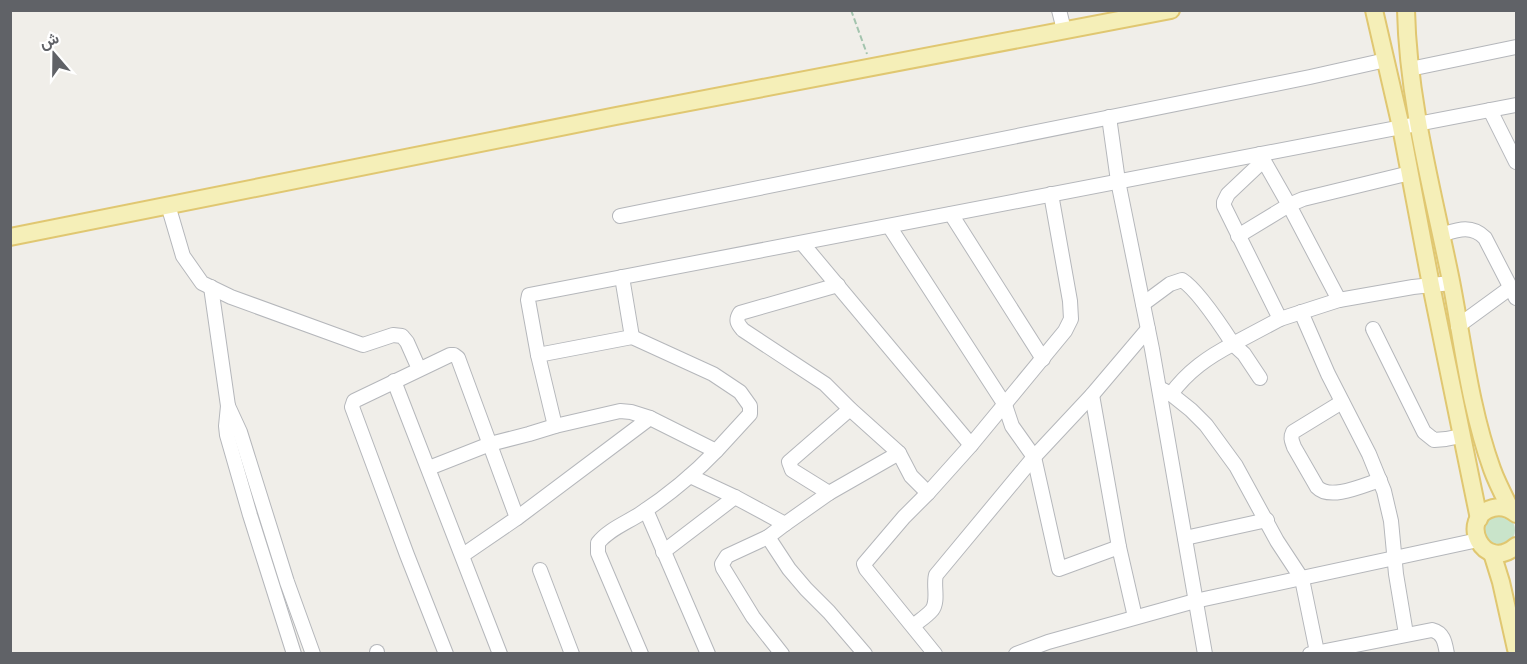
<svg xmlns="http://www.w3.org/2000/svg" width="1527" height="664" font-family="Roboto,Vazirmatn,sans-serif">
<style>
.green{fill:#c9e4ca}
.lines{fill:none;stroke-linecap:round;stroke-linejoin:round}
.minor-casing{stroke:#b5b7bb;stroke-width:16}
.major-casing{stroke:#e0c771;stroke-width:20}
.path{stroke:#a3c4ae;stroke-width:2;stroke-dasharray:6 3;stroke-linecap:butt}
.minor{stroke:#fff;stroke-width:14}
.major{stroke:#f5efb8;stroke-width:16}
</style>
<rect width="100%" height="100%" fill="#f0eee9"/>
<circle class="green" cx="1500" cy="530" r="15"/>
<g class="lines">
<g class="minor-casing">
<g id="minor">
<polyline points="1059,10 1064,30"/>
<polyline points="1410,69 1516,47"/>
<polyline points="1490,110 1516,162"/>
<polyline points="1109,117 1118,181 1152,349 1205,654"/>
<polyline points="1260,154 1289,205 1339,300"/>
<polyline points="1264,160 1228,194 1224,202 1224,206 1280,319"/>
<polyline points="168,205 183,256 202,283 231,297 363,345 393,335 402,336 407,342 419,369"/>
<polyline points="951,214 1043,359"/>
<polyline points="620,216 1310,77 1386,60"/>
<polyline points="889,226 1005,405 1012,426 1034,457 1059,569 1119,547"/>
<path d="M1441,235C1457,230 1471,224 1485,238L1516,298"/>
<polyline points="1238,236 1289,205 1303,199 1410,173"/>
<polyline points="802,243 971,445"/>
<polyline points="622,277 632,337"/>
<path d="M838,285L740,313C735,321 738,324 743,330L825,384L850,409L899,453L911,476L928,493"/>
<polyline points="211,287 228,406 226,426 227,435 250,515 294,654"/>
<path d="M1143,304L1170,284L1182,280C1198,290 1222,327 1233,344L1280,319L1339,300L1413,287L1451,283"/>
<polyline points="1301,312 1328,374 1369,454 1384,491 1391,521 1396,574 1406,634"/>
<polyline points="1458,326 1510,288"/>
<polyline points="1373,329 1424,432 1434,440 1446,439 1461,436"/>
<polyline points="538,355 632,337 713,374 740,392 750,406 750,414 716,451 650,418"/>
<polyline points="394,381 500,654"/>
<polyline points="1159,388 1171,394 1191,410 1206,425 1236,466 1277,541 1302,579 1317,652"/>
<path d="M1171,394C1188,371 1208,357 1233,344L1244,354L1260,378"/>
<polyline points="1092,395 1119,547 1135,617"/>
<path d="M1342,402L1293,432C1290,438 1292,441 1294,447L1317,487C1330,501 1364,485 1380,480"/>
<polyline points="228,406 240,432 287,582 313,654"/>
<polyline points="555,426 538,355 528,300 529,295 1516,105"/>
<polyline points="429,468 490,444 529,434 555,426 620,411 631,412 650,418 517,518"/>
<polyline points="690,476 735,497 785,524 829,493 899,453"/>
<polyline points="829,493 792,470 789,462 850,409"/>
<polyline points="646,510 708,654"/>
<polyline points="768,537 789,569 806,589 829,612 865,654"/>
<polyline points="1185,538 1267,520"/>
<polyline points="663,552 735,497"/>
<polyline points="540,570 572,654"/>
<path d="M913,626C919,621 927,616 932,610C939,601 933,585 936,575L1034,457L1092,395L1148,329"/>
<polyline points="377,652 377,654"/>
<polyline points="446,654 407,555 352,407 354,401 450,355 454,355 458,358 517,518 463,555"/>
<path d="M641,654L598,553V543C608,530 626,523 640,514C667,496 693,475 716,451"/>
<polyline points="782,654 753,617 723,568 722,564 727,556 768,537 785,524"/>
<polyline points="935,654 866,569 864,564 904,517 928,493 971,445 1065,331 1071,319 1070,301 1051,194"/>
<polyline points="1016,654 1048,642 1195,601 1478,540"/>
<path d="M1310,654L1432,630C1444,633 1445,643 1447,654"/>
</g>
</g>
<g class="major-casing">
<g id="major">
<polyline points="1374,10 1401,127 1431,285 1479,519"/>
<path d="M1406,10C1408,102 1433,192 1451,281C1463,343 1470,408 1492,469C1497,483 1504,496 1511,510"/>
<polyline points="10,237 616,116 1171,10"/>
<path d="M1516,514C1509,508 1502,506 1493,508C1457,517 1483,574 1516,546"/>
<polyline points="1492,553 1501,582 1516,649"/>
</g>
</g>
<polyline class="path" points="851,10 867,54"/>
<use href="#minor" class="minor"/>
<use href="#major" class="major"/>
</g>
<rect width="1527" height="664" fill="none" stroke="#606267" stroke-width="24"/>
<g transform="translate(54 54) rotate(340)" stroke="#ffffff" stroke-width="4.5" paint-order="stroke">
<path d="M0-4.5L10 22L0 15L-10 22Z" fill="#606267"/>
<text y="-9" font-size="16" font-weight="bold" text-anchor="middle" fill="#606267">ش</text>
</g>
</svg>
